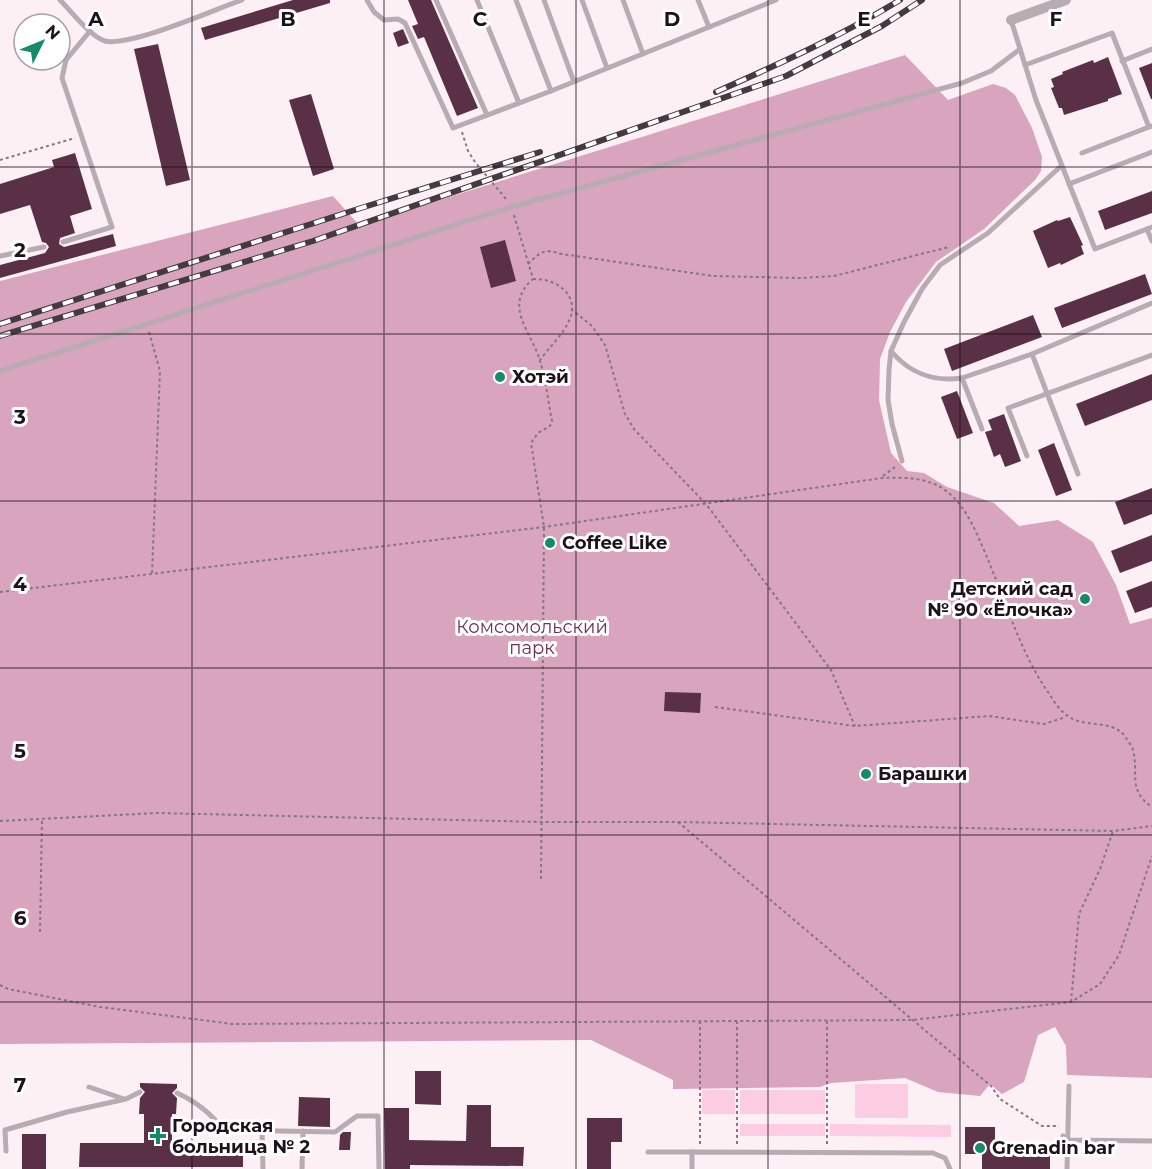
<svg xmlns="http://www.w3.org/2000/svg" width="1152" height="1169" font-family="Montserrat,sans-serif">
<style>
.green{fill:#fccce3}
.forest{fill:#d8a4be}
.building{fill:#5a3046}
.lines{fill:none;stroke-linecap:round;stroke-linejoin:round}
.path{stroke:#82787d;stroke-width:2;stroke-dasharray:3 3;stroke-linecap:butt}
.service{stroke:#b8abb1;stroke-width:5}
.minor{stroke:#b8abb1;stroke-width:10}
.rail-casing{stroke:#443a3f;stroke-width:6}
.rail{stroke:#fff;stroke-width:4;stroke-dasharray:11;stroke-linecap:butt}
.grid{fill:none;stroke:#1c1217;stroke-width:1.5;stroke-opacity:0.55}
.poi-dot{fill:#168b6c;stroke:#fff;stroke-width:2}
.labels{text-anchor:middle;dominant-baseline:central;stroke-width:6;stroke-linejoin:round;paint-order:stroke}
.poi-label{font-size:18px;font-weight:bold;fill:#1c1217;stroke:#fff;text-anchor:start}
.park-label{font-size:18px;fill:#6e2f52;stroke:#fff}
.grid-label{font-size:20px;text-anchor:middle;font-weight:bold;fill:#1c1217;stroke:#fff;stroke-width:6;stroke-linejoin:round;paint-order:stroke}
</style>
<rect width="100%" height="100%" fill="#fcf0f5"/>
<g class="green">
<rect x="855" y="1084" width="53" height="34"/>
<rect x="702" y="1090" width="33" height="24"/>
<rect x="740" y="1090" width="85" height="24"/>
<rect x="740" y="1124" width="85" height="12"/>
<polygon points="830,1124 951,1125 951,1137 830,1136"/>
</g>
<polygon class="forest" points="905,55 948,100 993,84 1006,88 1015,95 1032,128 1042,157 1041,171 1035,180 984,229 936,262 906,302 890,332 880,359 879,400 891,453 907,471 924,473 947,487 994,503 1019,526 1058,520 1093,542 1116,585 1130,624 1152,618 1152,1078 1067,1075 1066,1046 1055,1027 1038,1035 1024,1082 1002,1094 990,1084 980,1096 938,1092 905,1078 831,1083 820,1087 673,1089 673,1080 591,1040 0,1044 0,281 333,196 359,225"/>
<g class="building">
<polygon points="293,0 330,0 330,3 205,40 201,28"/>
<polygon points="408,0 431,0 478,108 457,116 424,37 418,39 412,26 418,24"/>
<polygon points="403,29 409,43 398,47 393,33"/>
<polygon points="158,44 190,180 166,186 134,49"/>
<polygon points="1108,57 1122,94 1108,99 1108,101 1064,115 1062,108 1059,108 1051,88 1054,87 1051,79 1063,74 1062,72 1093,60 1094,63"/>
<polygon points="1152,63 1152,99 1151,99 1139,68"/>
<polygon points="311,94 334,169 313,176 289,100"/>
<polygon points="75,153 92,209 70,216 75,233 60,238 59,244 64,247 113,234 116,246 0,278 0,265 45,253 49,247 46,243 42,242 30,205 0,214 0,184 54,167 52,160"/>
<polygon points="1152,191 1152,213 1105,230 1098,211"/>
<polygon points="1070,217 1083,245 1081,246 1084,254 1061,265 1060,263 1048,268 1033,231 1057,220 1058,221"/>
<polygon points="505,240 516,281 491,288 480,247"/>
<polygon points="1145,274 1152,294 1062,328 1054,308"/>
<polygon points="1033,315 1042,337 952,371 944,349"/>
<polygon points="1152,374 1152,400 1085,426 1076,404"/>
<polygon points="957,391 973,433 957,439 941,397"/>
<polygon points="1004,414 1021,461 1005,467 1000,454 994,457 985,432 992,430 988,420"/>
<polygon points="1054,443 1072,490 1056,496 1038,450"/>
<polygon points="1152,488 1152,514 1124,525 1115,502"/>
<polygon points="1152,535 1152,561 1120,573 1111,551"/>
<polygon points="1152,581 1152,607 1135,613 1126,591"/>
<polygon points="665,692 701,693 700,713 664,711"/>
<polygon points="415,1071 441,1071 441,1105 415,1104"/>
<polygon points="140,1083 177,1084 177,1088 172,1093 177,1098 176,1114 172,1114 172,1143 243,1144 243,1167 79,1167 80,1143 144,1143 144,1114 139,1114 140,1098 145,1092 140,1087"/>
<polygon points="299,1097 330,1098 330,1127 298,1126"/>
<polygon points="467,1105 491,1105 491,1147 524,1147 523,1166 410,1165 410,1169 385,1169 384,1108 409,1108 409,1140 466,1141"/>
<polygon points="587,1118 622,1118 622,1142 611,1142 611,1169 587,1169"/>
<polygon points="965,1127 995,1127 995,1149 1050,1148 1050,1169 982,1169 982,1154 965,1154"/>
<polygon points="343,1132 351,1132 350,1150 339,1150 340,1135"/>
<rect x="22" y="1134" width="24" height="35"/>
</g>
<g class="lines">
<g class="path">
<polyline points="462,132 468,151 475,162 506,199"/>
<polyline points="0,160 75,138"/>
<path d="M514,215L533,279C502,306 532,332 540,361C546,380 548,401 552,421L550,426L538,433L531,443L544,527L541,881"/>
<path d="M528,264C541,252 543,248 562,254L713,276L801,278L834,276L949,247"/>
<path d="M533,279C556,278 581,295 569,321C564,333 548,349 540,360"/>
<polyline points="571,309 592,326 605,345 625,414 634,429 706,504 831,670 855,726"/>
<polyline points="149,332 160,371 152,574"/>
<polyline points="883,476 895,467"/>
<path d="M0,592L544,527L882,478C905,477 932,477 951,495C969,511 980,541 989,562C1007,606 1022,656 1050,695C1054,702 1061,712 1068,716C1085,729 1114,718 1126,738C1128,741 1132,746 1133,750C1139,773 1127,790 1152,807"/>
<polyline points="715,707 855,726 989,716 1044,724 1066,717"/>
<polyline points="0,821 157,813 542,822 678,822 1113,831 1152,826"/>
<polyline points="678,822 991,1086 1000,1099 1042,1126 1059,1126"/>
<polyline points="40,932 42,818"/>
<polyline points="0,985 8,989 100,1007 233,1024 912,1020 1071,1002 1100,984 1119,955 1152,856"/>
<polyline points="1071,1002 1079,914 1100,869 1113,831"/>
<polyline points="700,1144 700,1021"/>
<polyline points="737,1144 737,1021"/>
<polyline points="827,1144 827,1021"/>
</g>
<g class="service">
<path d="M60,0C70,10 92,38 105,41C131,47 213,10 242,0"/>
<polyline points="367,0 374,12 384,20 398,19 405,23 453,128 551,91 776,0"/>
<polyline points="436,0 487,115"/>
<polyline points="477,0 519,103"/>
<polyline points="516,0 551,91"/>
<polyline points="544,0 574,82"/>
<polyline points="582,0 607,68"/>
<polyline points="623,0 643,54"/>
<polyline points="698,0 709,27"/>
<polyline points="1011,20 1036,100 1095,249 1152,227"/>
<polyline points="1122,61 1152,49"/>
<polyline points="1025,65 1112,33 1149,127 1152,126"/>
<polyline points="1082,153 1149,127"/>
<polyline points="1069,184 1152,152"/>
<polyline points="1147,229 1152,241"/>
<polyline points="63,242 112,227 62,78 66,60 90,31"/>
<polyline points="0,256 44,247"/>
<path d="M891,351C909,373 934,382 962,378L1032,354L1152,303"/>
<polyline points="1032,354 1078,474"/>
<polyline points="0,371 511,207 962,83 991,71 1020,49"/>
<polyline points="962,378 982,429"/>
<polyline points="1027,456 1008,408 1152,355"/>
<polyline points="902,461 892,424 888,400 889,370 891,351 904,322 922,289 940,265 988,233 1061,166"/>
<polyline points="89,1087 124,1099"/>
<path d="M177,1093C197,1102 210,1113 224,1130L335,1132L357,1116H378L379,1169"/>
<polyline points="262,1131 263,1169"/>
<polyline points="1063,1136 1068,1140 1152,1141"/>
<polyline points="6,1151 5,1130 67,1112 126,1099 140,1092"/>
<polyline points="648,1152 692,1152"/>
<polyline points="302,1169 303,1131"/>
<polyline points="692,1169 692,1152 933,1153 945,1158 950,1169"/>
<polyline points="1067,1169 1069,1086"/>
</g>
<polyline class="minor" points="1011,20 1066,0"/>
<g class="rail-casing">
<g id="rail">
<path d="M716,92C779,64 841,36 900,0"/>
<polyline points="0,324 361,208 540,152"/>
<polyline points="0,336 313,241 786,76 882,26 922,0"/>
</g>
</g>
<use href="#rail" class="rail"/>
</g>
<path class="grid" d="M192,0V1169M384,0V1169M576,0V1169M768,0V1169M960,0V1169M0,167H1152M0,334H1152M0,501H1152M0,668H1152M0,835H1152M0,1002H1152"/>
<g class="poi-dot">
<circle cx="500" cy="377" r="6"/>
<circle cx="550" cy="543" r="6"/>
<circle cx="1085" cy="599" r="6"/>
<circle cx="866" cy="774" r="6"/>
<path d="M155 1127h6v6h6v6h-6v6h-6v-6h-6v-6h6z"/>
<circle cx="980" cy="1148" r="6"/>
</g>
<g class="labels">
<g class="poi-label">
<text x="512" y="377">Хотэй</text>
<text x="562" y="543">Coffee Like</text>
<text x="1073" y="589" text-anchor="end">Детский сад<tspan x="1073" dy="21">№ 90 «Ёлочка»</tspan></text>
<text x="878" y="774">Барашки</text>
<text x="172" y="1126">Городская<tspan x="172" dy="21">больница № 2</tspan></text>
<text x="992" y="1148">Grenadin bar</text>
</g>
<g class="park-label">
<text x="532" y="627">Комсомольский<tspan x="532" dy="21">парк</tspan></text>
</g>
</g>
<g class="grid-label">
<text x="96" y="26">A</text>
<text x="288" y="26">B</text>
<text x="480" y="26">C</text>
<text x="672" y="26">D</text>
<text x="864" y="26">E</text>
<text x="1056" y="26">F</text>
<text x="20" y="257">2</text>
<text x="20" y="424">3</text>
<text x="20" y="591">4</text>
<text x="20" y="758">5</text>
<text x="20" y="925">6</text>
<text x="20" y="1092">7</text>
</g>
<g transform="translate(42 42) rotate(47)"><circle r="28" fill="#ffffff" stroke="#a4a0a2" stroke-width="1.5"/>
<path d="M0-4.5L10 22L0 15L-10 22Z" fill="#168b6c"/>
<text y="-9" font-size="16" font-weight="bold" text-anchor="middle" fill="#1c1217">N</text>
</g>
</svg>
